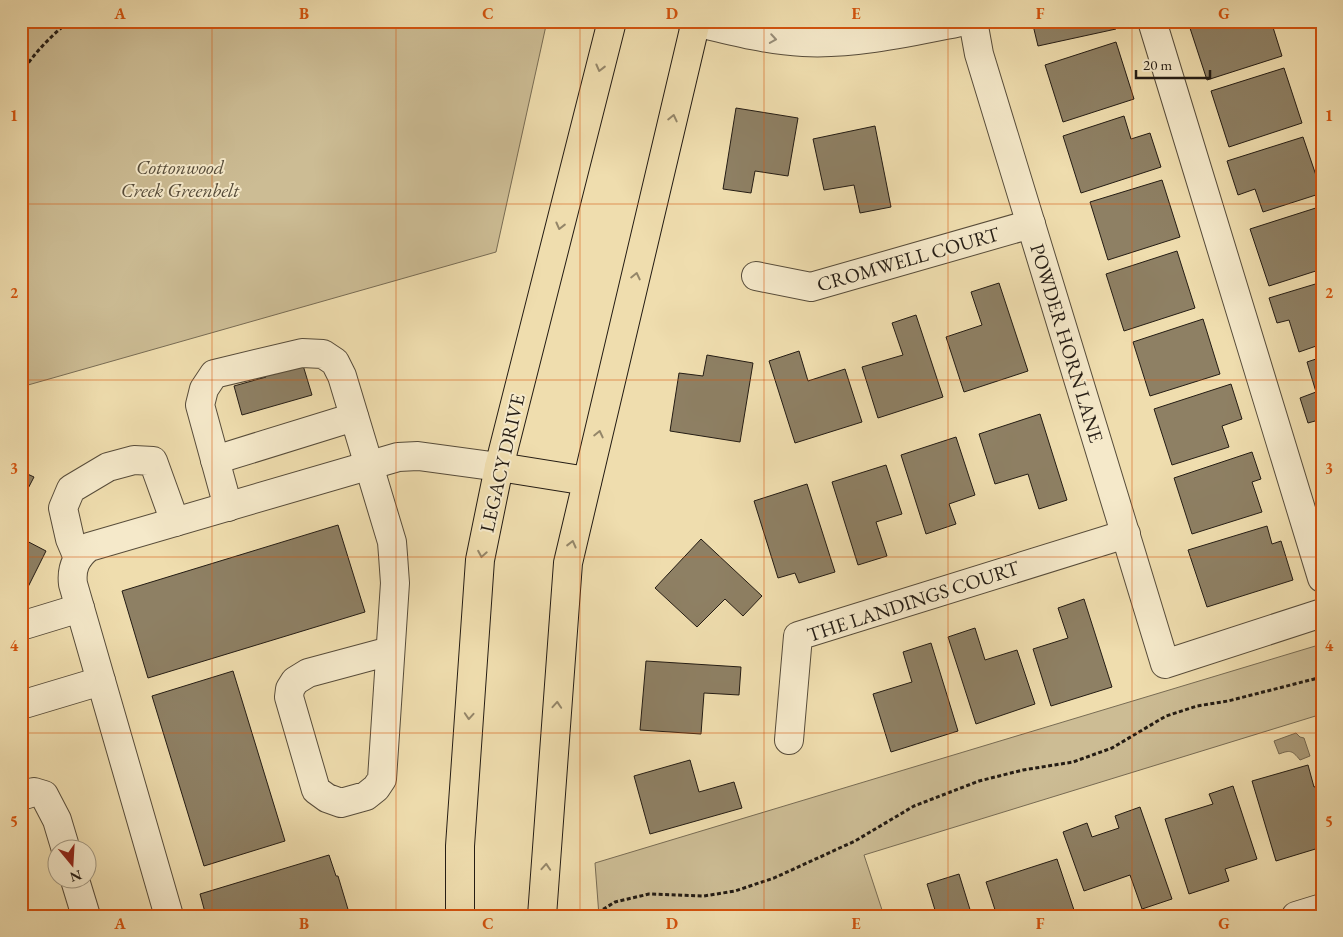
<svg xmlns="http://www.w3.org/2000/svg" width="1343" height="937" font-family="'EB Garamond',serif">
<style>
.green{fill:#ccbc94;stroke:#786c54}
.water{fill:#aa9b7a;stroke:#746851}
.building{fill:#8e8064;stroke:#241c14}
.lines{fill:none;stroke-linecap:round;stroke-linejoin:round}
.minor-casing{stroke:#574c3a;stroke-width:30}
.major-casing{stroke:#241c14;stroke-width:30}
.path{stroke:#241c14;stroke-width:3;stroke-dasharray:4 2.5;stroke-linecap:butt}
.minor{stroke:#f5e9ca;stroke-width:28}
.major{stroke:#efddae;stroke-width:28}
.oneway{stroke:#978d78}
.oneway2{stroke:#948669}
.grid{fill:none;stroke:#d4530d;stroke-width:1;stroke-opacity:0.55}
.labels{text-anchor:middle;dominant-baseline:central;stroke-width:4;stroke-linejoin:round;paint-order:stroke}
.park-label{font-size:20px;font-style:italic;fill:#564c3a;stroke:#f5e9ca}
.street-label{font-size:20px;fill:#241c14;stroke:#f5e9ca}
.neatline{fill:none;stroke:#d4530d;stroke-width:2}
.grid-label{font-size:16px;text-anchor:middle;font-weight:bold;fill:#d4530d}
</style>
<rect width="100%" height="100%" fill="#efddae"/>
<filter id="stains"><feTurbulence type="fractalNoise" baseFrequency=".004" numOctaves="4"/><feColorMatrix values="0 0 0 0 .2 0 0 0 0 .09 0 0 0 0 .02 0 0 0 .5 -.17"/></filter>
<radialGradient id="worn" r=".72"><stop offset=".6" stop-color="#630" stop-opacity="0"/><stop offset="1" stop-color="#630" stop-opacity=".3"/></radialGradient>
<g class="green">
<polygon points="21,21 547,21 496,252 21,387"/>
<polygon points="1322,644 1322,714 864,855 884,916 599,916 595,863"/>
</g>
<path class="water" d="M1296,733L1300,737L1304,738L1310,756L1300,760C1292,750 1290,750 1279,754L1274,741Z"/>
<g class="building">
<polygon points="1032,21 1114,21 1116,29 1038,46"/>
<polygon points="1191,21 1271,21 1282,56 1207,80 1188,22"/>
<polygon points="1116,42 1134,99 1063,122 1045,65"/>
<polygon points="1284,68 1302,123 1229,147 1211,91"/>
<polygon points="736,108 798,118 788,176 755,171 751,193 723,189"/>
<polygon points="1124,116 1131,139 1150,133 1161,167 1081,193 1063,136"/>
<polygon points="875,126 891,207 860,213 854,185 824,190 813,139"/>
<polygon points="1303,137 1322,193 1263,212 1255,189 1238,195 1227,161"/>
<polygon points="1162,180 1180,237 1108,260 1090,202"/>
<polygon points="1322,206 1322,269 1269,286 1250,229"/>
<polygon points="1177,251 1195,308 1124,331 1106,274"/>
<polygon points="1322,282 1322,344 1299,352 1289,320 1277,323 1269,298"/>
<polygon points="999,283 1028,371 964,392 946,337 982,325 971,292"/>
<polygon points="916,315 943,397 878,418 862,367 903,355 892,323"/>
<polygon points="1203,319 1220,374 1150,396 1133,342"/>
<polygon points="799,351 808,381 845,369 862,422 795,443 769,361"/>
<polygon points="707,355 753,363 740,442 670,431 679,373 703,376"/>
<polygon points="1322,357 1322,419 1308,423 1300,398 1316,392 1307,362"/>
<polygon points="302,362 312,395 242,415 234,386 266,377 265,372"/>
<polygon points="1231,384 1242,419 1222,426 1229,447 1172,465 1154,409"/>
<polygon points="1040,414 1067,500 1039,509 1028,474 995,484 979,434"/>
<polygon points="956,437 975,495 949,504 956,524 926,534 901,455"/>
<polygon points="1252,452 1261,479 1252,482 1262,512 1192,534 1174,478"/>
<polygon points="886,465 902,514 876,522 887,556 858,565 832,482"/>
<polygon points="21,471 34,477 21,502"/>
<polygon points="807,484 835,572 799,583 795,573 778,578 754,501"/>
<polygon points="338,525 365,612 148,678 122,591"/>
<polygon points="1267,526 1272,544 1281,541 1293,580 1207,607 1188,550"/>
<polygon points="21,538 46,551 25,593 21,591"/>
<polygon points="701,539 762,596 743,616 725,599 697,627 655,588"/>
<polygon points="1084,599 1112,687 1051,706 1033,649 1068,638 1058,608"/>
<polygon points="975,628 985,660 1017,650 1035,704 976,724 948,637"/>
<polygon points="931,643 958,731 891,752 873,694 912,682 903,652"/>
<polygon points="646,661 741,667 739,695 704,693 701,734 640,730"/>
<polygon points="233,671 285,841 204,866 152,696"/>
<polygon points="690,760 699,792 734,782 742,808 650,834 634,776"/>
<polygon points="1308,765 1314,787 1322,785 1322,847 1276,861 1252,781"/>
<polygon points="1233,786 1257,859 1225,869 1229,881 1189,894 1165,819 1213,804 1209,794"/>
<polygon points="1140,807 1172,899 1142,909 1130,875 1084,891 1063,832 1087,823 1092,837 1119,828 1115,816"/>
<polygon points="329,855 336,876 338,876 350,916 206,916 200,894"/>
<polygon points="1057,859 1076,916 997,916 986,882"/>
<polygon points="959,874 972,916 918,916 935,910 927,884"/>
</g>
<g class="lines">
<g class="minor-casing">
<g id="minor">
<path d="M691,21C728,30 765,40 803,42C855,45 915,31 966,21"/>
<polyline points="973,21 979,54 1165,664 1322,613"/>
<polyline points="1152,21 1322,578"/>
<polyline points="756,276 811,287 1031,224"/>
<polyline points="215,460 354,417"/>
<polyline points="228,507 200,405 204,389 214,374 302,353 323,354 335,362 342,376 392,542 393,555 395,583 382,779 376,788 366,796 341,803 327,798 316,790 289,697 290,689 295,681 308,673 390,651"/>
<polyline points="78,558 70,539 63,508 71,489 108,467 134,460 153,461 175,522"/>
<polyline points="21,626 80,608"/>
<polyline points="21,705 101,681"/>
<polyline points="789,740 798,636 1126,534"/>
<polyline points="21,796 34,792 44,795 57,820 66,850"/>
<polyline points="75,880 86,916"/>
<path d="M169,916L73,584C71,568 76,557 89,547L398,457L418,456L499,467"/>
<polyline points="1296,916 1322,908"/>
</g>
</g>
<g class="major-casing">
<g id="major">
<polyline points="499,467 587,481"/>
<polyline points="460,916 460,846 480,560 499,467 612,21"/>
<polyline points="542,916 568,563 696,21"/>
</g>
</g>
<g class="path">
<path d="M21,73C34,54 51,35 70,21"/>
<polyline points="592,916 615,902 649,894 704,896 735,891 774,878 855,841 914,806 979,781 1023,770 1073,762 1112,748 1166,716 1197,706 1228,701 1322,677"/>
</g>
<use href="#minor" class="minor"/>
<use href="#major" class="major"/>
</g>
<defs><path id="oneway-chevron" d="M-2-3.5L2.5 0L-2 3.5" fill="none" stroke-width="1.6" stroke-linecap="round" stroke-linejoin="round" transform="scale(1.25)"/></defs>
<use class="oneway" href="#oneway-chevron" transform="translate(773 39) rotate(9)"/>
<g class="oneway2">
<use href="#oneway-chevron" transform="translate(600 68) rotate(104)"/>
<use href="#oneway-chevron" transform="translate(673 118) rotate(-77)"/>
<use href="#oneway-chevron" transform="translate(560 226) rotate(104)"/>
<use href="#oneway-chevron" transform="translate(636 276) rotate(-77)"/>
<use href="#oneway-chevron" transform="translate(599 434) rotate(-77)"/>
<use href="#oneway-chevron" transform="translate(572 544) rotate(-76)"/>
<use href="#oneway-chevron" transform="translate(482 554) rotate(100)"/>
<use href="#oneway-chevron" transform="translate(557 705) rotate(-86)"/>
<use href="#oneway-chevron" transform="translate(469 716) rotate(94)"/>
<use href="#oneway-chevron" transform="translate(546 867) rotate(-86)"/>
</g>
<path class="grid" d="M212,21V916M396,21V916M580,21V916M764,21V916M948,21V916M1132,21V916M21,204H1322M21,380H1322M21,557H1322M21,733H1322"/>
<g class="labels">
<g class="park-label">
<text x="180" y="167">Cottonwood<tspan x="180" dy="23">Creek Greenbelt</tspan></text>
</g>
<g class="street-label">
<text transform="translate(908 259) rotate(-16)">CROMWELL COURT</text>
<text transform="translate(1067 343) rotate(73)">POWDER HORN LANE</text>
<text transform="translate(502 463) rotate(-77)">LEGACY DRIVE</text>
<text transform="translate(913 601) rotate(-18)">THE LANDINGS COURT</text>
</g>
</g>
<rect width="1343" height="937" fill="none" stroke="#efddae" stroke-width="55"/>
<g transform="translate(72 864) rotate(162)"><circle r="24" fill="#f5e9ca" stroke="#a19781"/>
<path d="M0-4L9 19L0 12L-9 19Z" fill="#8f2418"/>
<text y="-8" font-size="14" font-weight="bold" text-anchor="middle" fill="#241c14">N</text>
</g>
<path d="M1136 70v8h74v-8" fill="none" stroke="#241c14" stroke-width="2.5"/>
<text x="1143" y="70" font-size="15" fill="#241c14" stroke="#f5e9ca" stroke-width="4" paint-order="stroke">20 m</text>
<rect x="28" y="28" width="1288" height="882" class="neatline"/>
<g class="grid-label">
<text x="120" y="19">A</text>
<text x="304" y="19">B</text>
<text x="488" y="19">C</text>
<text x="672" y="19">D</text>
<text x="856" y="19">E</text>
<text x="1040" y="19">F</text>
<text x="1224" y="19">G</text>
<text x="14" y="121">1</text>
<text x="1329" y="121">1</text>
<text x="14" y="298">2</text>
<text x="1329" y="298">2</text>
<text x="14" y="474">3</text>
<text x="1329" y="474">3</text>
<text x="14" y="651">4</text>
<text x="1329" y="651">4</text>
<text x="14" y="827">5</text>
<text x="1329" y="827">5</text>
<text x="120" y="929">A</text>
<text x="304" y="929">B</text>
<text x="488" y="929">C</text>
<text x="672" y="929">D</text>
<text x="856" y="929">E</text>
<text x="1040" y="929">F</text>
<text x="1224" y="929">G</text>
</g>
<rect width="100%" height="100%" filter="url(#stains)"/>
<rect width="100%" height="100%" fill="url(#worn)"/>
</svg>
